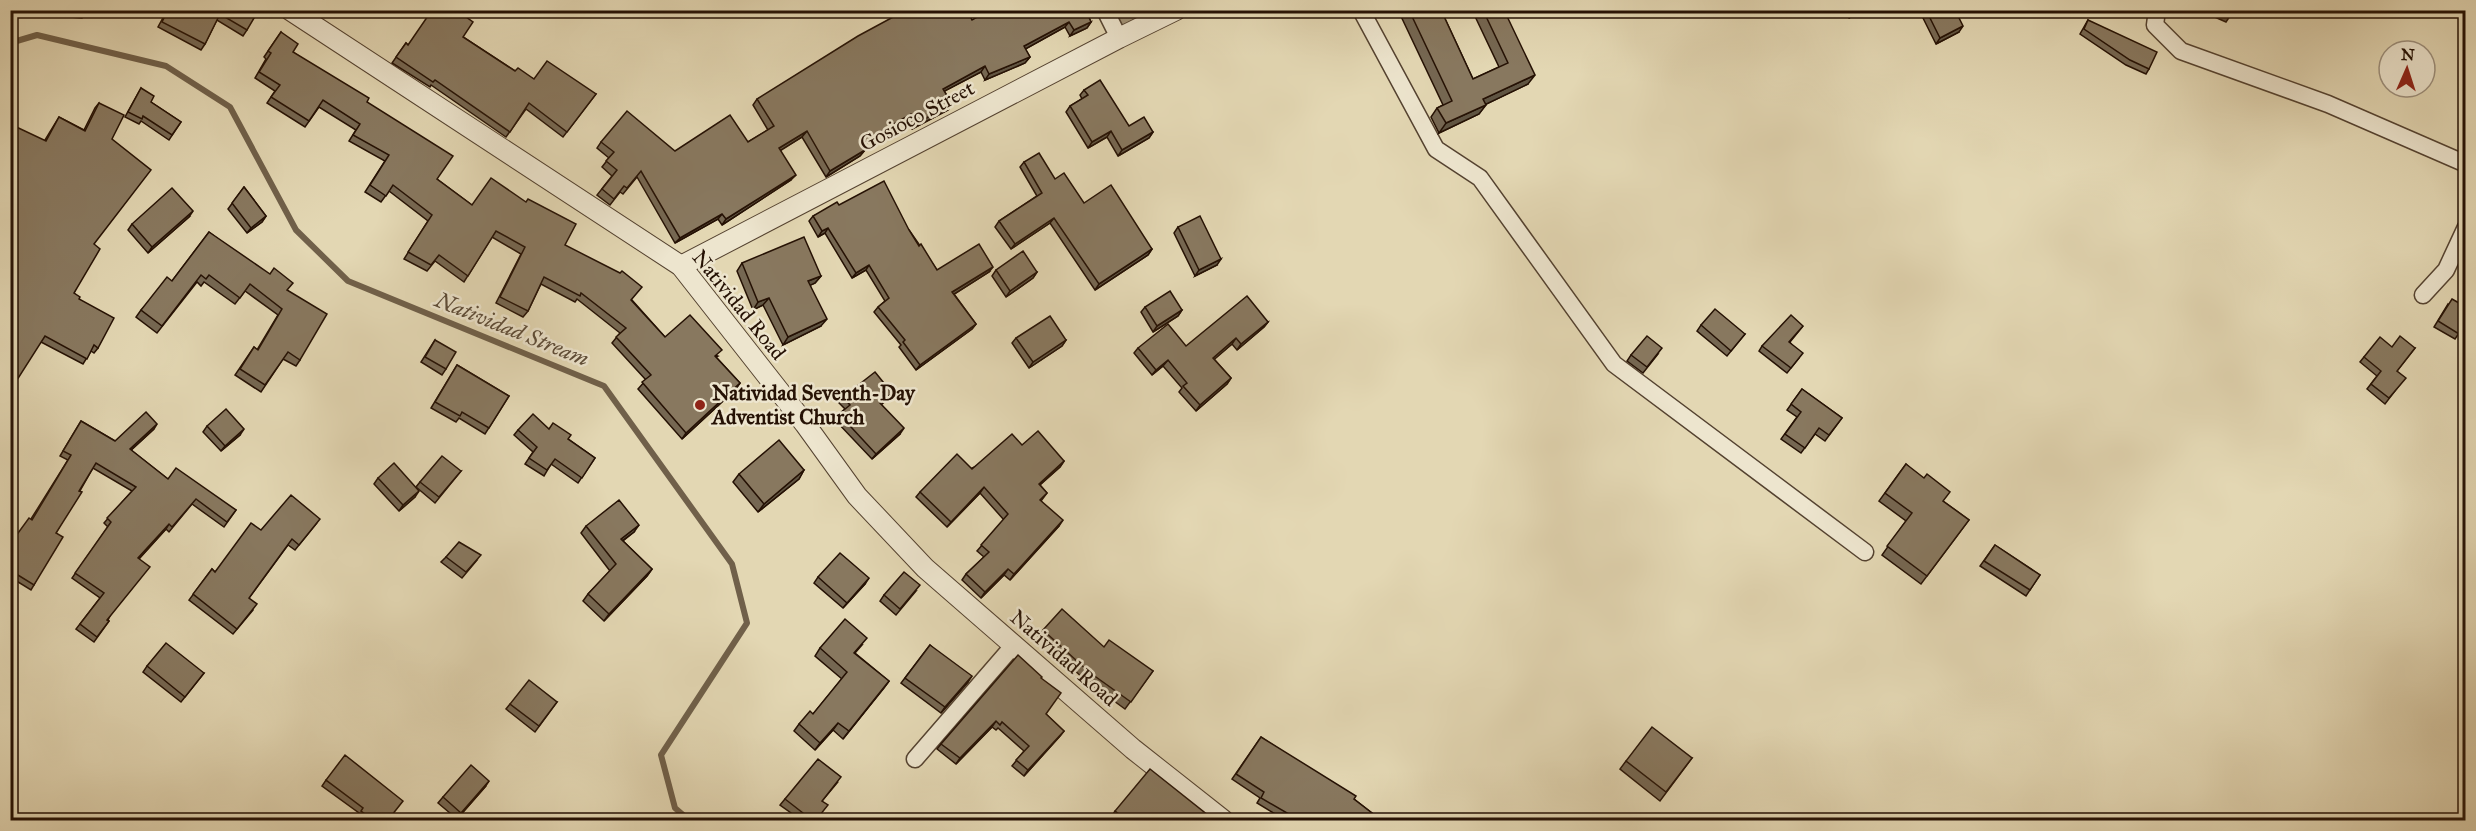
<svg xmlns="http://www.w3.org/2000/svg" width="2476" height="831" font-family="'IM FELL Great Primer',serif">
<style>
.water{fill:#a29478;stroke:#70604a;stroke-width:1.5}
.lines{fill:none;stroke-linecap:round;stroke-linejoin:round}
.stream{stroke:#70604a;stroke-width:6}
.minor-casing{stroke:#544230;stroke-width:19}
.tertiary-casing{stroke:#544230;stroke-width:22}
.minor{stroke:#ede5ce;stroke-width:16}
.tertiary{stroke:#ede5ce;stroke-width:20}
.wall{fill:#756752;stroke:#251104;stroke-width:1.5}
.shaded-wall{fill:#5f5442;stroke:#251104;stroke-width:1.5}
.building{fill:#88785f;stroke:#251104;stroke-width:1.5}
.poi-dot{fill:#8f2418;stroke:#ede5ce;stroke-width:2}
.labels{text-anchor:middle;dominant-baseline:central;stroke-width:5;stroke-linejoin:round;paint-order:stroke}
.street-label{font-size:21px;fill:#251104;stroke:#ede5ce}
.poi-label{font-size:21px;font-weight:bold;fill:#251104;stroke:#ede5ce;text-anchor:start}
.water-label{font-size:22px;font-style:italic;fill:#5d4c38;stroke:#ede5ce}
</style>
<rect width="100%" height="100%" fill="#e3d7b3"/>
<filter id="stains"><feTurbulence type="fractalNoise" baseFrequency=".00333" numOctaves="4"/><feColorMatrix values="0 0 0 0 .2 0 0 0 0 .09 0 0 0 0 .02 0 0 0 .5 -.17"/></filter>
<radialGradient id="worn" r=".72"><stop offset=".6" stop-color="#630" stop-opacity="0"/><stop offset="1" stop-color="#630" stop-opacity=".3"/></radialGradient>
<polygon class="water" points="1111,11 1165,11 1119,28"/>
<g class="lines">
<polyline class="stream" points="10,43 37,35 166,66 230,107 296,230 348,281 604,386 732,564 747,623 661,755 675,808 689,820"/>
<g class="minor-casing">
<g id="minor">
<polyline points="1105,10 1119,38"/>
<polyline points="1361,10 1436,149 1480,178 1614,364 1865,552"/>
<polyline points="2157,10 2155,25 2181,51 2328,104 2466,164"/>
<polyline points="2423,295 2446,270 2466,227"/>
<polyline points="915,759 1013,646"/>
</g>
</g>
<g class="tertiary-casing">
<g id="tertiary">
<polyline points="290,10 681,266 805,424 857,496 925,568 1133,749 1223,820"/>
<polyline points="681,266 1119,38 1176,10"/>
</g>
</g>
<use href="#minor" class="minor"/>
<use href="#tertiary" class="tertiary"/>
</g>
<g class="wall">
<polygon points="145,10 253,10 247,30 243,36 217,20 205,44 201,50 158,27 165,14"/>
<polygon points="1398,10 1441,10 1473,79 1499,67 1472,10 1504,10 1528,84 1486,104 1479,114 1439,133 1431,117 1437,108 1443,105"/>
<polygon points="1845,10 1862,10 1849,18"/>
<polygon points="1883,10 1896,10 1885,16"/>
<polygon points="1919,10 1955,10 1959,32 1936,44"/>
<polygon points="1013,12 1089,18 1091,22 1087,28 1070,36 1065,27 1025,49 1030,57 1025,63 985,80 981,72 944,91 952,104 948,110 912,129 907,120 867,143 863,147 865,150 860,156 826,177 802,137 780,150 791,180 722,225 718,219 675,243 637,177 623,194 620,192 610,205 597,195 612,176 602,167 609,158 597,148 601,142 675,151 748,142 768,130 753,105 757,99 972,20"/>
<polygon points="2088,20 2149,69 2146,74 2126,65 2080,34"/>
<polygon points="281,32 293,52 367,102 437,179 472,205 565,245 632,300 665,337 718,356 716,357 740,383 736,389 682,439 638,389 646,380 612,343 620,333 577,299 575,302 541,284 528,311 523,317 496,303 521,254 492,237 464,282 435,261 427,271 404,259 428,221 389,191 381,202 365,192 385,161 349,141 356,130 319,107 305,127 267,103 275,91 255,78 266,59 264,57"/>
<polygon points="463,37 515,71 534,79 596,94 563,137 526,109 506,137 431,85 430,87 392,63 406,43 408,45"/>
<polygon points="141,88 151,102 181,122 169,140 141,121 139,124 125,117"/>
<polygon points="1084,90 1129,126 1153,132 1149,138 1118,156 1107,137 1088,148 1066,112 1070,106 1082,99 1080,95"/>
<polygon points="99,103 112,139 94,244 74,293 79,299 98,348 94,353 91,351 83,364 41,342 45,140 59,117 84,130 95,108"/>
<polygon points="1024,162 1055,179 1084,203 1152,249 1148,255 1095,290 1050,223 1011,249 995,227 999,221 1037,196 1020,167"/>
<polygon points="244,187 266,216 262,222 247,233 228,209"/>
<polygon points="839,205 909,230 937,270 989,272 954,294 976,324 972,329 916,370 899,347 901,345 874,312 878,307 885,301 866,270 852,278 825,233 818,237 809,221 813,216"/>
<polygon points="189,217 148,253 128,230 132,224"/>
<polygon points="1178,227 1217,265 1195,276 1174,233"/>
<polygon points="209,232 287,291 300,360 296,366 283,359 261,392 235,375 254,347 257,350 278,315 245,291 235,304 204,282 201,286 197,282 157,333 136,317 141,310 172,281"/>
<polygon points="742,263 821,276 815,283 810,285 821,326 783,345 763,305 753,310 737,271"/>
<polygon points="996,270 1037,272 1033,278 1006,297 992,276"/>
<polygon points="2448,304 2466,323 2455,339 2434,327"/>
<polygon points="1145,307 1182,310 1178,316 1153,332 1141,312"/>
<polygon points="1268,322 1264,327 1237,350 1232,344 1214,359 1231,378 1227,384 1196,411 1179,392 1182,388 1163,366 1152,375 1134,353 1138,348 1186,346"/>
<polygon points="1701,325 1745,334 1727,356 1697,331"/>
<polygon points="1803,326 1790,342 1799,358 1787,373 1759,351 1762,346"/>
<polygon points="1016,338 1066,340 1062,346 1029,368 1012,343"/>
<polygon points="435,340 446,369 442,375 421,362"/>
<polygon points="2392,347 2415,348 2397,371 2401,383 2385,404 2367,389 2377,376 2360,362 2364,357"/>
<polygon points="1658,354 1643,373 1627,361 1631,355"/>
<polygon points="457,365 509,396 485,434 459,418 456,422 431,408"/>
<polygon points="1802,389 1842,418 1825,441 1815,434 1801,453 1781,439 1797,417 1787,410"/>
<polygon points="892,393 888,399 881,404 900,434 872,459 835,420 839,414 845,409 839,403 843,397"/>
<polygon points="2466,398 2466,405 2462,402"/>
<polygon points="81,421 115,441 154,429 131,450 168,479 236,510 224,527 192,504 169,532 166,529 139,559 108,620 109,621 94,642 76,629 100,598 72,578 108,527 104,523 132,491 93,468 56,533 34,585 31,590 10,577 10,544 31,519 68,460 60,456"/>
<polygon points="207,426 240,435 221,451 203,432"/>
<polygon points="549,429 568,439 595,458 578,483 551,464 544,476 525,464 533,452 514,435 518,430"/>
<polygon points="1022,445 1064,461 1060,467 1040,485 1047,493 1041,501 1059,526 1010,580 1004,575 981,598 962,580 966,574 984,557 977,551 1004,520 980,493 947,527 916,497 920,492"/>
<polygon points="1906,464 1943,501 1969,520 1921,584 1882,555 1906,521 1879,501"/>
<polygon points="804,470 799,479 758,512 733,482 739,474"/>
<polygon points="461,471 435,503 416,487 420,482"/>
<polygon points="378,478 415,497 399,511 374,484"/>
<polygon points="316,524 295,550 288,545 249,598 253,610 233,634 189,600 212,569 215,572 261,530"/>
<polygon points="586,526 634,532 623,541 652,569 647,576 604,621 583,601 588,594 610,571 581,533"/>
<polygon points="1995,545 2040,575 2026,596 1980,566"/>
<polygon points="446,557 477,560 462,578 441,562"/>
<polygon points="818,577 865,584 843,608 814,583"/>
<polygon points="916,591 896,615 880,601 884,595"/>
<polygon points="1043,630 1104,647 1153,671 1125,709 1084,679 1038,637"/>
<polygon points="862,645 855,653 889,681 843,739 833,730 815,750 794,731 799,724 813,714 842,679 815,656 820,648"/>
<polygon points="930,645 968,682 941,713 901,683"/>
<polygon points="147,666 204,673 181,702 143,672"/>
<polygon points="1041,678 1046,714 1064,731 1060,736 1024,776 1012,766 1024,751 998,728 996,730 992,727 956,764 937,749 941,744"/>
<polygon points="557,702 535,732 506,709 510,704"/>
<polygon points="1261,737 1354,799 1381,820 1285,820 1257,803 1260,798 1232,779"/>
<polygon points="1692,758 1660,801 1620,769 1626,761"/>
<polygon points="326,780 388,820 361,820 357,817 359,813 322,786"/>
<polygon points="837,783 822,801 816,820 801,820 780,805 785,799"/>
<polygon points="485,787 457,819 438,803 443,797"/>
<polygon points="1115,811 1206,820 1116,820 1111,817"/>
</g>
<g class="shaded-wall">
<polygon points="62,10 86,12 82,18 58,16"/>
<polygon points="145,10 167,10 165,14"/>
<polygon points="1856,10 1862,10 1849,18 1853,12"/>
<polygon points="1889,10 1896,10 1885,16"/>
<polygon points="2204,10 2216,10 2230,16 2226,22 2203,12"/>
<polygon points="1069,22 1065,27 1020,52 1024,46"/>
<polygon points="1091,22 1087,28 1070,36 1074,30"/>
<polygon points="1963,26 1959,32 1936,44 1940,38"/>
<polygon points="1030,57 1025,63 985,80 989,74"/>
<polygon points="985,66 981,72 939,94 943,89"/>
<polygon points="1535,75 1528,84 1476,109 1483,99"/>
<polygon points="952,104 948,110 912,129 917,123"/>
<polygon points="1486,105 1479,114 1439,133 1446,123"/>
<polygon points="911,114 907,120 867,143 858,152 862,146 871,137"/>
<polygon points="807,131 802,137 775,154 779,148"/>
<polygon points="1111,131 1107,137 1088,148 1092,142"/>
<polygon points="1153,132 1149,138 1118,156 1122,150"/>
<polygon points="865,150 860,156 826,177 830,171"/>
<polygon points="796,175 791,180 722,225 726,219"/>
<polygon points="193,211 189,217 148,253 152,247"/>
<polygon points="722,214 718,219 675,243 680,238"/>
<polygon points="266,216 262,222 247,233 251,228"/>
<polygon points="1054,218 1050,223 1011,249 1015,244"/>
<polygon points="828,228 825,233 818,237 822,231"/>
<polygon points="1152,249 1148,255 1095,290 1099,284"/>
<polygon points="1221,259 1217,265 1195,276 1199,270"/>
<polygon points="869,265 866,270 852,278 856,273"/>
<polygon points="993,267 989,272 948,298 952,292"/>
<polygon points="1037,272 1033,278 1006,297 1010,291"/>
<polygon points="821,276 815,283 803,289 808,281"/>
<polygon points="769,298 763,305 753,310 758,302"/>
<polygon points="1182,310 1178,316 1153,332 1157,326"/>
<polygon points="827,319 821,326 783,345 788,337"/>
<polygon points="1268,322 1264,327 1237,350 1241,344"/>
<polygon points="976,324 972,329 916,370 920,365"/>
<polygon points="1236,338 1232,344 1209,364 1213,358"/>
<polygon points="1066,340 1062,346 1029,368 1033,362"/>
<polygon points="1168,360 1163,366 1152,375 1156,370"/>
<polygon points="1231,378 1227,384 1196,411 1200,405"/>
<polygon points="740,383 736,389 682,439 686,433"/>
<polygon points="892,393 888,399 876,409 880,403"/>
<polygon points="157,424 154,429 127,454 130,449"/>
<polygon points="904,428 900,434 872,459 876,454"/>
<polygon points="244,429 240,435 221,451 225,446"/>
<polygon points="1064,461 1060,467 1035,489 1039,484"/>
<polygon points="804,470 799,479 758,512 764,504"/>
<polygon points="984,487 980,493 947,527 951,522"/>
<polygon points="419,491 415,497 399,511 403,505"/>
<polygon points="1063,520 1059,526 1010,580 1014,574"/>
<polygon points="169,524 166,529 135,563 138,558"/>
<polygon points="639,525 634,532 615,546 621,539"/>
<polygon points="652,569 647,576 604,621 609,614"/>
<polygon points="1008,569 1004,575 981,598 985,592"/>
<polygon points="869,578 865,584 843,608 847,603"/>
<polygon points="972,676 968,682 941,713 945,707"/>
<polygon points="889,681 884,688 843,739 849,731"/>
<polygon points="996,721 992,727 956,764 960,758"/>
<polygon points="838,723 833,730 815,750 820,743"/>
<polygon points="1064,731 1060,736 1024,776 1028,770"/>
<polygon points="489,781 485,787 457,819 461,813"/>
</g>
<g class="building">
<polygon points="65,10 86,10 86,12"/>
<polygon points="168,10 253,10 257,13 247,30 220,14 205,44 162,22"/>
<polygon points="432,10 456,10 473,22 463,37 515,71 518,68 534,79 547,61 596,94 567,132 529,103 510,132 435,80 433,82 396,57 406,43 408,45"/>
<polygon points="906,10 967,10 972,20 990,10 1012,10 1013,12 1016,10 1092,10 1093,12 1088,15 1091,22 1074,30 1069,22 1024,46 1030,57 989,74 985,66 943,89 952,104 917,123 911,114 871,137 862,146 865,150 830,171 807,131 779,148 796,175 726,219 722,214 680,238 641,171 627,188 624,186 614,199 602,189 617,170 606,161 614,152 601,142 627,111 675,151 730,115 748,142 774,126 757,99 858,36"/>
<polygon points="1409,10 1441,10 1473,79 1508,63 1483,10 1504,10 1535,75 1483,99 1486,105 1446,123 1437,108 1452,101"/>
<polygon points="1926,10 1955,10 1963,26 1940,38"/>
<polygon points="2216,10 2232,10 2230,16"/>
<polygon points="2088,20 2157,52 2149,69 2130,60 2084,29"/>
<polygon points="281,32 298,44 293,52 369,98 367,102 453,156 437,179 472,205 491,178 526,202 528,199 576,224 565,245 620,273 622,271 642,287 631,300 665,337 690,315 722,350 715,356 740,383 686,433 642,382 651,375 616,337 626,328 581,293 580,296 544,277 528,311 500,297 525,247 496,231 468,276 439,255 431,265 408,252 432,215 393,185 386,196 370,185 389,155 353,135 360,124 323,100 309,121 271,97 280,85 259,72 271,53 268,51"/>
<polygon points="1100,80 1129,126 1144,117 1153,132 1122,150 1111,131 1092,142 1070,106 1088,95 1084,90"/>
<polygon points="141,88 154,96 151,102 181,122 172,135 143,116 142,119 128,112"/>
<polygon points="99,103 124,115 112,139 151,170 94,244 100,249 74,293 80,297 79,299 114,318 98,348 94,345 87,359 45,336 10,391 10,124 46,141 59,117 85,131"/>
<polygon points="1039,153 1055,179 1064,173 1084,203 1111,185 1152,249 1099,284 1054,218 1015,244 999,221 1042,193 1024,162"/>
<polygon points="884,181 909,230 919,246 921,244 937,270 979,244 993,267 952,292 976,324 920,365 903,342 905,340 878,307 889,298 869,265 856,273 828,228 822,231 813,216 837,202 839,205"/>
<polygon points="244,187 266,216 251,228 232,203"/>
<polygon points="172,188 193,211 152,247 132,224"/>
<polygon points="1200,216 1221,259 1199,270 1178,227"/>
<polygon points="209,232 270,274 274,268 293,283 287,290 327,314 300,360 288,352 265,385 240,369 254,347 258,350 282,309 250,284 240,298 209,275 206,279 201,275 162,326 141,310 167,277 172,281"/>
<polygon points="804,237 821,276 808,281 827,319 788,337 769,298 758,302 742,263"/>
<polygon points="1023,251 1037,272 1010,291 996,270"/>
<polygon points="1170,291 1182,310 1157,326 1145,307"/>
<polygon points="1247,296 1268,322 1241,344 1236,338 1213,358 1231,378 1200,405 1183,386 1187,383 1168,360 1156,370 1138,348 1168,324 1186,346"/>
<polygon points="2452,299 2466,307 2466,323 2459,334 2438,321"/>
<polygon points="1715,309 1745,334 1731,351 1701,325"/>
<polygon points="1791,315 1803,326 1789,342 1803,353 1791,368 1762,346"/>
<polygon points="1050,316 1066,340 1033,362 1016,338"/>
<polygon points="1647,336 1662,348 1647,367 1631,355"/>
<polygon points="2400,336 2415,348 2397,371 2406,378 2389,398 2371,384 2381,371 2364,357 2380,337 2392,347"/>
<polygon points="435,340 456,352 446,369 425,357"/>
<polygon points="457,365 509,396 489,428 462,412 460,416 435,402"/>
<polygon points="875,372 892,393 880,403 904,428 876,454 839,414 850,405 843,397"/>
<polygon points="1802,389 1842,418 1829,435 1819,428 1805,448 1785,434 1801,412 1791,404"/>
<polygon points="226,409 244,429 225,446 207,426"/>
<polygon points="146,412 157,424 130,449 168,479 176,468 236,510 227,522 196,499 172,527 169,524 138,558 150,567 107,620 109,621 97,637 80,624 104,593 75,573 111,522 107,518 136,487 96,463 79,491 82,492 56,533 63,537 34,585 13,572 12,575 10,574 10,544 29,518 32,520 71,455 63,451 81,421 115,441"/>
<polygon points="533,414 549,429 553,423 571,435 568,439 595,458 582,478 555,459 547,470 529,458 537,447 518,430"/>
<polygon points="10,422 14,423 10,431"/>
<polygon points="1038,431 1064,461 1039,484 1047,493 1040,500 1063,520 1014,574 1008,569 985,592 966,574 989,552 981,545 1008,514 984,487 951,522 920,492 957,454 972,469 1012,434 1022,445"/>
<polygon points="779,440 804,470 764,504 739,474"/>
<polygon points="442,456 461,471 439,497 420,482"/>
<polygon points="394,463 419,491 403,505 378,478"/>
<polygon points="1906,464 1924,478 1927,474 1950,492 1943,501 1969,520 1927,576 1887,546 1912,513 1885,493"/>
<polygon points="291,495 320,519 299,545 292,539 249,598 257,604 237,629 193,594 212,569 215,572 251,523 261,530"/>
<polygon points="619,500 639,525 621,539 652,569 609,614 588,594 616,564 586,526"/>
<polygon points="459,542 481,555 466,572 446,557"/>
<polygon points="1995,545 2040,575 2030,590 1984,561"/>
<polygon points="840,553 869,578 847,603 818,577"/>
<polygon points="904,572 920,585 900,609 884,595"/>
<polygon points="1062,609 1104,647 1109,640 1153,671 1131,702 1089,672 1043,630"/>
<polygon points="845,619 867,638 854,653 889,681 849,731 838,723 820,743 799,724 810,711 813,714 847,672 820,648"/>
<polygon points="166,643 204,673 185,697 147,666"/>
<polygon points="930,645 972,676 945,707 905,678"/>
<polygon points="1018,655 1042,677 1041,678 1061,693 1046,714 1064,731 1028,770 1016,760 1029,746 1002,722 1000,725 996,721 960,758 941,744"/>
<polygon points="529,680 557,702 539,726 510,704"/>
<polygon points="1652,727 1692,758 1666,792 1626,761"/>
<polygon points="1261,737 1356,796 1354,799 1381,820 1299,820 1261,798 1264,792 1236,774"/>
<polygon points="345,755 403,801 388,820 373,820 361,811 363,808 326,780"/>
<polygon points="818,759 841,777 822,801 828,805 816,820 812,820 785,799"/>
<polygon points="471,765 489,781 461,813 443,797"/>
<polygon points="1150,769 1209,816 1206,820 1127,820 1115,811"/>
</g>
<circle class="poi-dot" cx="700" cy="405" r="6"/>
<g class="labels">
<g class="street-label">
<text transform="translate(917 116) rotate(-28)">Gosioco Street</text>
<text transform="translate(739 305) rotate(51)">Natividad Road</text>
<text transform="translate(1064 658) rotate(41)">Natividad Road</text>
</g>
<g class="poi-label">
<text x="712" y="393">Natividad Seventh-Day<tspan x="712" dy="24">Adventist Church</tspan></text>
</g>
<g class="water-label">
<text transform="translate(512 329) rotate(22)">Natividad Stream</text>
</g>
</g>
<rect width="2476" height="831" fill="none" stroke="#e3d7b3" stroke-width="36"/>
<rect x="12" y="12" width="2452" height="807" fill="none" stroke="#251104" stroke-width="3"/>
<rect x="18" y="18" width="2440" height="795" fill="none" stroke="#251104" stroke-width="1.5"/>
<g transform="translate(2407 69) rotate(3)"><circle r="28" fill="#ede5ce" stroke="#9d907d" stroke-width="1.5"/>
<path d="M0-4.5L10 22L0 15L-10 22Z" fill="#8f2418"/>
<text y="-9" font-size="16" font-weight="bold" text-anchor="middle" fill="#251104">N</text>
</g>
<rect width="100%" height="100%" filter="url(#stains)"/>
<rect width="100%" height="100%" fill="url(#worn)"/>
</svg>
